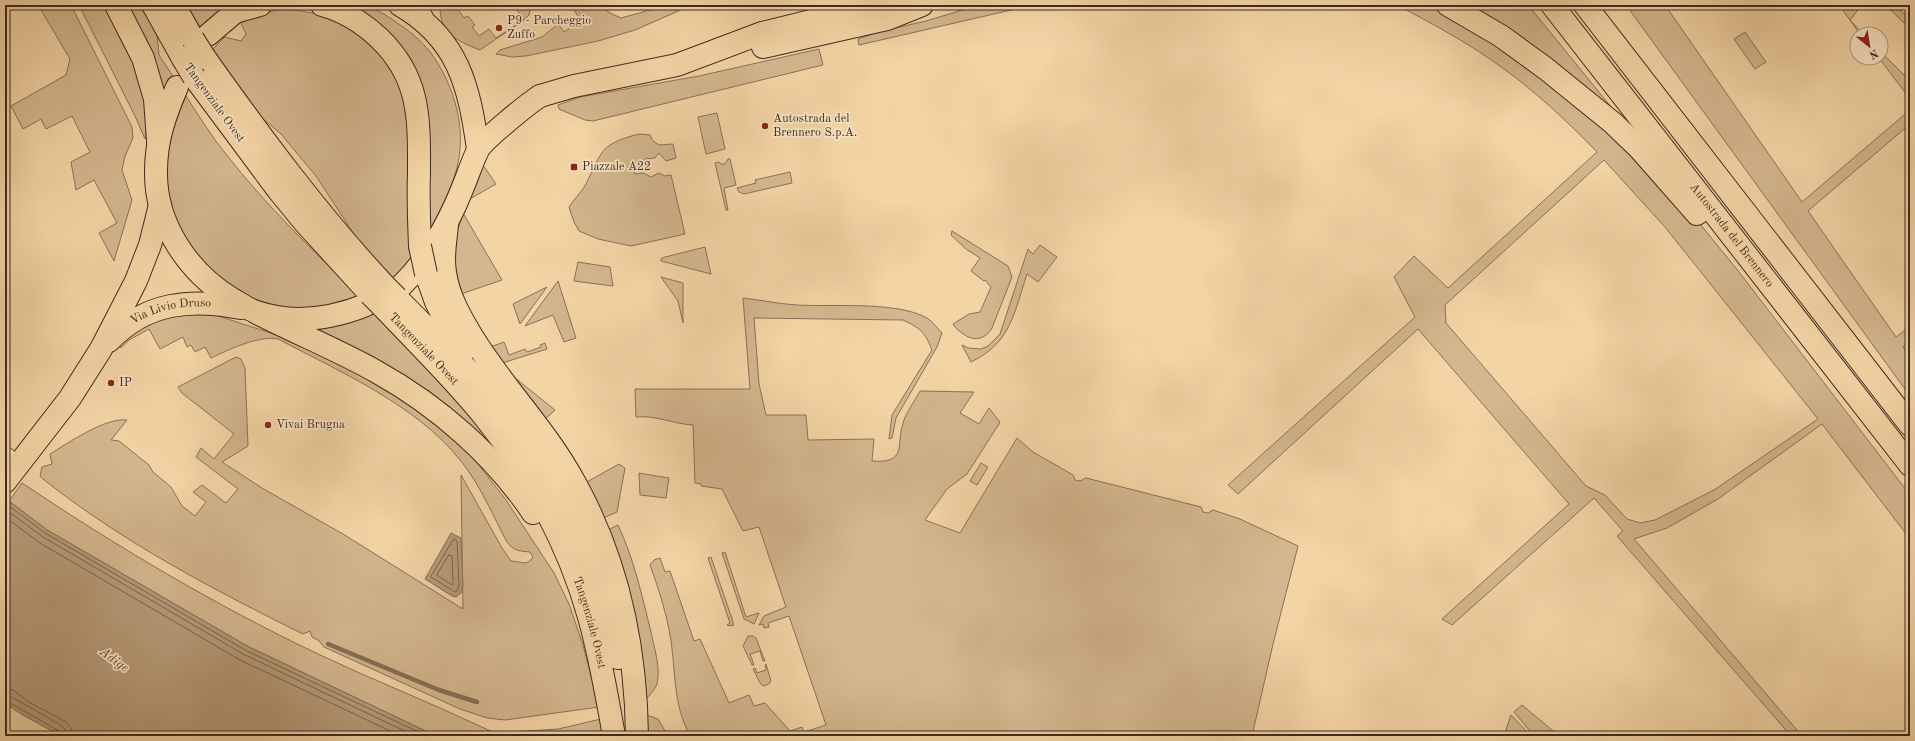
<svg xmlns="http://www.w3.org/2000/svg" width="1915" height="741" font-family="'Old Standard TT',serif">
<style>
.green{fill:#d4b78e;stroke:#8a7157;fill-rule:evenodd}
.water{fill:#b69b78;stroke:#866e55}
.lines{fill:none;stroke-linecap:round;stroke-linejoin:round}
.shore{stroke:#7a634c;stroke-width:1}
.stream{stroke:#866e55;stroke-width:4.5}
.minor-casing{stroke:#6c5541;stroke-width:22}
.major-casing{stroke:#3f2b20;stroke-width:24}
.highway-casing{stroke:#3f2b20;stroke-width:24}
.minor{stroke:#f7e3c4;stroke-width:20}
.major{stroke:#f3d4a5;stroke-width:22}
.highway{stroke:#f3d4a5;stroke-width:22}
.highway-bridge-casing{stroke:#3f2b20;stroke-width:24;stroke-linecap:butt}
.highway-bridge{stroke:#f3d4a5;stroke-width:22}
.poi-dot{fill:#8f2418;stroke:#f7e3c4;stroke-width:1.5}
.labels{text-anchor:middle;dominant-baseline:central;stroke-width:3.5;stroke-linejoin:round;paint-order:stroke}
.poi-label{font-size:12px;fill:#3f2b20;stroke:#f7e3c4;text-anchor:start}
.street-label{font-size:12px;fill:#3f2b20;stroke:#f7e3c4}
.water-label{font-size:13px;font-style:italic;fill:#5d4736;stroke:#f7e3c4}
</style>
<rect width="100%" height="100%" fill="#f3d4a5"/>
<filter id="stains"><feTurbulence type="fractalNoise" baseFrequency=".005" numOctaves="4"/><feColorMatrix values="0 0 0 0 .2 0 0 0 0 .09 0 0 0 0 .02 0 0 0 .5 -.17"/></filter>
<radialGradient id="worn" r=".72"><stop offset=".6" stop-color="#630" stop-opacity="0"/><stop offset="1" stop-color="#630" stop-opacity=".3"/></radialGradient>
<g class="green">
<polygon points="38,5 71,5 132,127 133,138 125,156 122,170 132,200 114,261 99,233 117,223 94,180 76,190 71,162 90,152 72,116 46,129 41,119 23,129 11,106 66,75 70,59"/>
<polygon points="79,5 107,5 143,77 147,128 145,139 135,116"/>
<polygon points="121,5 142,5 157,34 159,55 174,78 161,100"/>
<polygon points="187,5 227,5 201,29"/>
<path d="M339,5C347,5 358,3 366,6C377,9 386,15 396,22C408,30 421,40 430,52C452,81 465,122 459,158C454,187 439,212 426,237L424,105Z"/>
<path d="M440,5H455L464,18L468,16L475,25L472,27L479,36L489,29L496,38L524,20L517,10L524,5L531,6L529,15L524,20L480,50C457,41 439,33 440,5Z"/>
<polygon points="571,5 606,5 608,12 621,18 668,5 692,5 635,30 598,41 526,56 512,57 496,54 500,50 542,37 558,24 564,32 581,21"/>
<polygon points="979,5 1033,5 859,45 858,39 882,31 926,21"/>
<path d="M1397,5H1443L1611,128L1696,219L1739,272L1910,495V539L1822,424L1718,499L1667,528L1634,539L1802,736H1791L1617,536L1623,531L1594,498L1452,625L1442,619L1569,504L1418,329L1238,494L1228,485L1415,317L1394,277L1414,256L1448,288L1597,152C1566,120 1533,89 1497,64C1465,41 1431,23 1397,5ZM1604,160L1665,227L1818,419L1714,490L1655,520L1640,523L1627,519L1605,495L1586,486L1446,323L1445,305Z"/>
<polygon points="1461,5 1528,5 1616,113"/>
<polygon points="1626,5 1665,5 1802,202 1910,110 1910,124 1808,211 1896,337 1910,326 1910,341 1903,347 1910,358 1910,396"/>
<polygon points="1839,5 1857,5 1857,11 1850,20 1863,34 1860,34"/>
<polygon points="1886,5 1895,5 1910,20 1910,29"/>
<polygon points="278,10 294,10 326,15 356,29 391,66 406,101 410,160 408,222 414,256 392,282 359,242 316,176 281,134 257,114 232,81 213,49 225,37 241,41 246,34 241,23 258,14"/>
<polygon points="1745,32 1766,62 1755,69 1734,39"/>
<polygon points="819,49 823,65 593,121 585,120 559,109 558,105 580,97 699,76"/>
<polygon points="1881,52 1910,81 1910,99 1879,58 1881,58"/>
<path d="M186,96C199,116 211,136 226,154C266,206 315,252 361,298C343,304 321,309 302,309C285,309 253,300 238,292C223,284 197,258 187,244C175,226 167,194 167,172C167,145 175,121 186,96Z"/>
<polygon points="717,113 725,149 706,154 698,117"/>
<path d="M639,134L650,135L653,141L659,145L673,144L676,158L666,161L659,153L655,158L645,159L641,167L634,169L635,174L643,173L651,177L659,173L665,176L671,175L685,234L631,246L598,239L579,231L574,222L569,207C574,199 581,193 586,184C602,151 600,144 639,134Z"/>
<polygon points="728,159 730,159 736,185 724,188 728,210 726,210 715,163 719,162 721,164 725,164"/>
<polygon points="483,165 496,184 468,200"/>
<polygon points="790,172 792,183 744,194 739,192 737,188 756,183 755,180"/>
<polygon points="463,213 502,280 461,294 453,259 456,235"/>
<path d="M952,231L1008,266L1012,277L992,328C985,340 973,342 962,333C958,330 955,328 953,324L969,314L980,312L991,287L985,280L984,281L971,271L980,258L966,249L951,235Z"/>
<path d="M1040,245L1057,257L1038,282L1027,274C1014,313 1011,343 971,362L962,345L968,348L981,349L988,346L1000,334L1028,249L1033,254Z"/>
<polygon points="705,247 711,274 661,261 661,259 665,257"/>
<polygon points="578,262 610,267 613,286 574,281"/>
<polygon points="661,277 683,283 683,323 678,301"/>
<polygon points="558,281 576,338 564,342 553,315 525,326"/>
<polygon points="547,287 520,324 513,304"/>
<path d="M743,298C761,300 779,304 797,305C832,307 897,301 927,318C933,322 937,328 942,333L937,347L896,418L892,438L889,439L892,415L932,350C925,332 920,328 903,320L754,318L759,384L766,415H806L808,440L874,439L872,461C908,464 896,444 903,423C906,412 915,401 920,391L974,392L960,413L979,424L989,408L1000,422L999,424L967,474L947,489L925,520L960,533L1017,438L1033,452L1073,475L1075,480L1080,481L1086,478L1201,507L1203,512L1208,513L1213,510L1240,519L1298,546L1273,644L1252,736H690C673,703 676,677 671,641C667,615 659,590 650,565L654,560L660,558L665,572L670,571L694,641L700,639L729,703L749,695L754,706L765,703L790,731L802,727L804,732L826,725L789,616L768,623L769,627L764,628L763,624L759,625L764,616L786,607L759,527L743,531L722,489L701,486V484L695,483L693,425C674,424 655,415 636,417L635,389H750Z"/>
<polygon points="373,311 444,382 483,428 521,485 309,330"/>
<path d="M167,314H212L277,335L369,375L406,398L471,455L506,500L554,573L569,604L583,645L599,707L505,720L487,718L460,709L324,647L318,640L312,637L310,631L303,634C214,590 121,541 43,479L40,476L42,467L52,464L50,454C68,443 106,417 127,420L111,440L119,441L149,465L153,472L171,487L182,506L195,516L206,502L193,492L202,485L226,503L238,489L196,457L201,448L214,459L234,434L182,393L178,387L236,357L241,359L245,368L248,446L222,462L262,488L343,534L463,609L461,475L502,548L511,561L526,563L530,561L533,557L530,552C519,551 514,551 507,542C495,520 485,496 471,475C429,410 344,374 278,339C259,335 228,350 211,358L205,347L195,352L191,345L187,347L183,337L160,349L149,329L129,340L121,348L117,342Z"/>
<polygon points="504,342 509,355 525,349 527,352 541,347 540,345 545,343 547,349 496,365 490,347"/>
<polygon points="504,369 555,410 542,422"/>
<polygon points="981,463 988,467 977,485 970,481"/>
<polygon points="619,464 625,468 617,512 603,518 585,483"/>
<polygon points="639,473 669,478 666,498 640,495"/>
<path d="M22,483C116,546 215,605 318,654C373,680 429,702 484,728L495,733L558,729L601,719L604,736H436L247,646L47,530L9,501Z"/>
<path d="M618,525C634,559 642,596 651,632C654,648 661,667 657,684C655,689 649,697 644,700L608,530Z"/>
<polygon points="725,552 746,617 759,613 754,624 744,619 722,553"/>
<polygon points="711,557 733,622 733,626 727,625 730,623 708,558"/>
<polygon points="748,636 753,636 756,638 765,661 763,661 760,651 750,654 754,665 752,665 743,646"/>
<polygon points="766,664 771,681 769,684 763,686 760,683 753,669 755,668 757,673 766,670 765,665"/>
<polygon points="1522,705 1559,736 1534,736 1514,712"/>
<polygon points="646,715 658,719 668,736 649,736"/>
<path d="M1511,715L1531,736C1522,736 1512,737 1506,730Z"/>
</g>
<g class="water">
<polygon points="5,498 47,530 247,646 436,736 61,736 21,714 5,703"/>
<polygon points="451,533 461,538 463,586 461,593 456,597 452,596 425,579"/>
</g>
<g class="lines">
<g class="shore">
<polyline points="5,503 45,533 245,650 427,736"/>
<polyline points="5,509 43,537 243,654 415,736"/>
<polyline points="5,517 40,543 240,660 401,736"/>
<polygon points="454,539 457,541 459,585 457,591 455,592 431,577"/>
<polygon points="449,555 452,556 453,583 452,585 437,575"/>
<polyline points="5,689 13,690 29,702 66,722 71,728 73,736"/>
<path d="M5,695C11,695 53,721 62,726L66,731L67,736"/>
<polyline points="5,700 59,731 62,736"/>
</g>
<polyline class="stream" points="328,644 439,690 477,702"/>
<g class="minor-casing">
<polyline id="minor" points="5,457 17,467"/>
</g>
<g class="major-casing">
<g id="major">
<path d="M400,5C459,39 469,87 478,149"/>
<polyline points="208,35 235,12 247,5"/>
<path d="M177,87C165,115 156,140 156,171C155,224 188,272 232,299C240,303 247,309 256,312C292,324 331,319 366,305"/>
<path d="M400,287C429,259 448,225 463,187C468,175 472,162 478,150C483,140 529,103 540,96"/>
<path id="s1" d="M109,341C146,302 191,298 241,308"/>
<polyline points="5,482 70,398 101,349 136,281 150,245 160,205"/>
</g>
</g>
<g class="highway-casing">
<g id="highway">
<polyline points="116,5 143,58 155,99 158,141"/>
<polyline points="153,5 182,57"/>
<polyline points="174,5 193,39"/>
<path d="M322,5C344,11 362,22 379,38C421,78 419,120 419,173C418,197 419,222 420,246"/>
<polyline points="415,5 423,20"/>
<polyline points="1448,5 1501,36 1545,68 1613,123 1639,148 1697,214"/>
<path id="s2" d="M1552,5L1910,465"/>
<polyline points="1585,5 1910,425"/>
<polyline points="235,12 260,5"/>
<polyline points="763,47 887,19 922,5"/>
<path d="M205,58C261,137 319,215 385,286"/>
<polyline points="194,77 278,190 305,223 370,294"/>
<polyline points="540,96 574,86 677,65 762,33 876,5"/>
<path d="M447,224C446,239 442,256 445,272C448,296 461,318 473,338C504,388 547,431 575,483C618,561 636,648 637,736"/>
<polyline points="426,274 436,302 462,354"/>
<path d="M397,298C425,327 455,355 482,385C524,434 564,490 588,550C602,585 609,622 618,658"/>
<path id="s3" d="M382,306C416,342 452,377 483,415C530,473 569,545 589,617C600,656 607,696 614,736"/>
<path d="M257,313C296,333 338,350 377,372C438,406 494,455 533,513"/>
</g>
</g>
<use href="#minor" class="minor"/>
<use href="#major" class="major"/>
<use href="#highway" class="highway"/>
<g class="highway-bridge-casing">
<g id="highway-bridge">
<polyline points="193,39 205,58"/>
<polyline points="182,57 194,77"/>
<polyline points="420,246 426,274"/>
<polyline points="385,286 397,298"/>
<polyline points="370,294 382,306"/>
</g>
</g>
<use href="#highway-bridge" class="highway-bridge"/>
</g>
<g class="poi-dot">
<circle cx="499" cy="28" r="4"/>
<circle cx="765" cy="126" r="4"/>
<rect x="570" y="163" width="8" height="8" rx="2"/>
<circle cx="111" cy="383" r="4"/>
<circle cx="268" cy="425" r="4"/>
</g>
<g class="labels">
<g class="poi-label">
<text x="507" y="21">P9 - Parcheggio<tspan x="507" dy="14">Zuffo</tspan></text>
<text x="773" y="119">Autostrada del<tspan x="773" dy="14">Brennero S.p.A.</tspan></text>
<text x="582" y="167">Piazzale A22</text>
<text x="119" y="383">IP</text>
<text x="276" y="425">Vivai Brugna</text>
</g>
<g class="street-label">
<text transform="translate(214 103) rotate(54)">Tangenziale Ovest</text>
<text stroke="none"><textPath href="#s2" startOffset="292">Autostrada del Brennero</textPath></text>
<text stroke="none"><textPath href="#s1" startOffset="71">Via Livio Druso</textPath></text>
<text stroke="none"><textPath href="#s3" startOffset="60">Tangenziale Ovest</textPath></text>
<text stroke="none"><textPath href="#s3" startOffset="384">Tangenziale Ovest</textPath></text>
</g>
<g class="water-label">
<text transform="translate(114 660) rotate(36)">Adige</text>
</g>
</g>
<rect width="1915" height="741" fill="none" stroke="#f3d4a5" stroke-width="20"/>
<rect x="6" y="6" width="1903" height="729" fill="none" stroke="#3f2b20" stroke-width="2"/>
<rect x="10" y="10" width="1895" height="721" fill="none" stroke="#3f2b20"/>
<g transform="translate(1869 46) rotate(150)"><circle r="19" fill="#f7e3c4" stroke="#ad9982"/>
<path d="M0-3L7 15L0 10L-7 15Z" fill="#8f2418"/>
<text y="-6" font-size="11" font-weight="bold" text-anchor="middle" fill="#3f2b20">N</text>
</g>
<rect width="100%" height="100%" filter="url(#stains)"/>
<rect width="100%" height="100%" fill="url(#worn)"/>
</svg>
